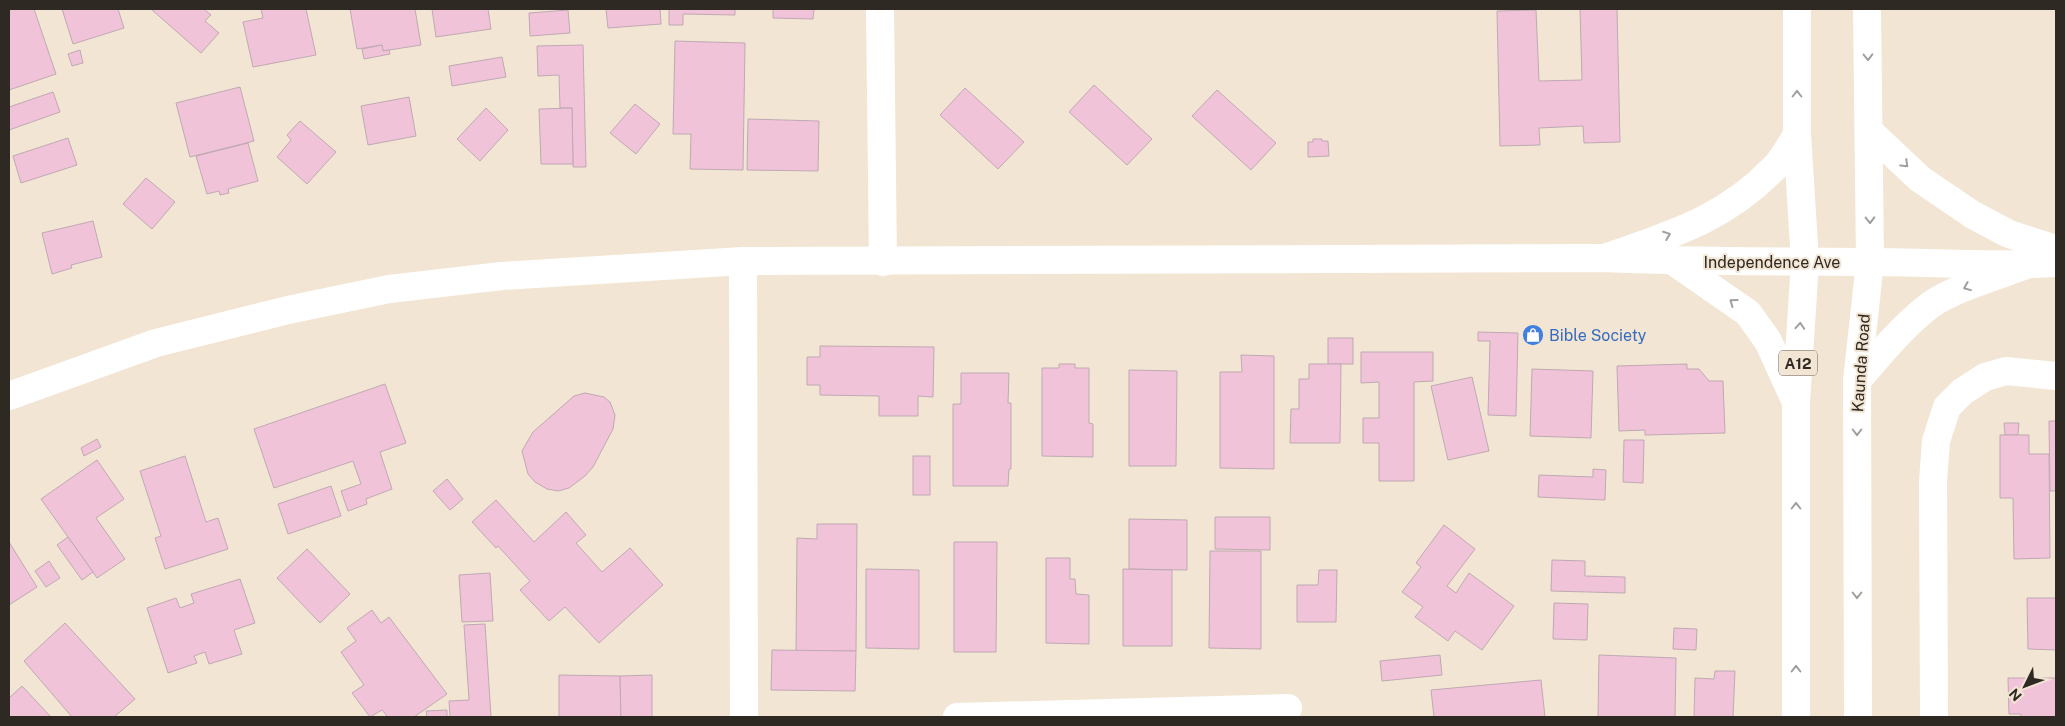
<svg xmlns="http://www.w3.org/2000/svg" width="2065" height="726" font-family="'Public Sans',sans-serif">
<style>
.building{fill:#f1c3d9;stroke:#bfa9b3}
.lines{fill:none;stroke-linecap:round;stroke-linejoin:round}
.minor{stroke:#fff;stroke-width:28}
.major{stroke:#fff;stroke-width:28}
.oneway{stroke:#a19f9c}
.labels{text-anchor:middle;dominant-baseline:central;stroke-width:4;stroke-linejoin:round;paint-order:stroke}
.shield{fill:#f3e5d3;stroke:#696157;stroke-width:1}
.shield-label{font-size:15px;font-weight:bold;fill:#2e2922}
.street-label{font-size:16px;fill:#2e2922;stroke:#f3e5d3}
.shop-label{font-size:16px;fill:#366cbe;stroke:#f3e5d3;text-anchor:start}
</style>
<rect width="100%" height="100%" fill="#f3e5d3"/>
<g class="building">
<polygon points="9,9 34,9 56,74 9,90"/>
<polygon points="62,9 118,9 124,28 73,44"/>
<polygon points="151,9 204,9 211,15 205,21 219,33 201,53"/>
<polygon points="261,9 306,9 316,55 253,67 243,22 263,18"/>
<polygon points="350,9 415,9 421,45 383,51 382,45 357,49"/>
<polygon points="432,9 488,9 491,29 436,37"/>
<polygon points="606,9 660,9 661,24 608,28"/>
<polygon points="669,9 735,9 735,15 683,14 683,25 669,25"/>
<polygon points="761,9 814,9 813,19 773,18 773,9"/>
<polygon points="1580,9 1617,9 1620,142 1584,143 1583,126 1539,128 1540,145 1500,146 1497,11 1536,10 1539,81 1582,80"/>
<polygon points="568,10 570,33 530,36 529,13"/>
<polygon points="675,41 745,43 743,170 690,169 691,134 673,134"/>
<polygon points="382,45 383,51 389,50 390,54 364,59 362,49"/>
<polygon points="583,45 586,167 573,167 572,108 560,108 559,75 538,76 537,46"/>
<polygon points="80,50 83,63 72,66 68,54"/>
<polygon points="502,57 506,77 452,86 449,66"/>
<polygon points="1094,85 1152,139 1127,165 1069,112"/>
<polygon points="240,87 254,141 190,157 176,103"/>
<polygon points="965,88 1024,142 998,169 940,115"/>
<polygon points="1217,90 1276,143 1251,170 1192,116"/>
<polygon points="53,92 60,112 9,130 9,107"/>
<polygon points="409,97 416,136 368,145 361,106"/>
<polygon points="635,104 660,124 636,154 610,133"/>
<polygon points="486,108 508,130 480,161 457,139"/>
<polygon points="572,108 573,164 541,164 539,109"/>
<polygon points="748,119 819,121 818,171 747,170"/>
<polygon points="300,121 336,152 307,184 277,157 291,140 287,135"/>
<polygon points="68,138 77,165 21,183 13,156"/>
<polygon points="1313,139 1322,139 1322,141 1328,141 1329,156 1308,157 1308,142 1313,142"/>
<polygon points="248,143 258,181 228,189 229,193 220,195 219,191 207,194 196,156"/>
<polygon points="146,178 175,202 152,229 123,204"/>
<polygon points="93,221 102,257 71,265 72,268 52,274 42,233"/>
<polygon points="1478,332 1518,333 1516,416 1488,415 1490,341 1478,341"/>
<rect x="1328" y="338" width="25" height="26"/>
<polygon points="820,346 934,347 933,397 918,396 918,416 879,416 879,396 820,395 820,385 807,385 807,357 820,357"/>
<polygon points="1361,352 1433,352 1433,381 1414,382 1414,481 1379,481 1379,443 1363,443 1363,418 1379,418 1379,382 1361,383"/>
<polygon points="1241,355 1274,356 1274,469 1220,468 1220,372 1242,372"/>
<polygon points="1059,364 1075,364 1075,368 1089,368 1089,423 1093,424 1093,457 1042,456 1042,368 1059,368"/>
<polygon points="1309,364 1341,364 1340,443 1290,443 1291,409 1299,409 1299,379 1309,379"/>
<polygon points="1687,364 1687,369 1699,369 1709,381 1723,381 1725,433 1645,435 1645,430 1619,431 1617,366"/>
<polygon points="1532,369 1593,371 1591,438 1530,436"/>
<polygon points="1129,370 1177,371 1176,466 1129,466"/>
<polygon points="961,373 1009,373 1008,403 1011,403 1011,469 1009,469 1008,486 953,486 953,404 961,404"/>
<polygon points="1472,377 1489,451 1448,460 1431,386"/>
<polygon points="385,384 406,443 380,452 392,489 366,499 367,504 348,511 341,491 361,484 353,461 274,488 254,429"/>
<polygon points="585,393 604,397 610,402 615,415 613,429 593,467 585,476 569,488 558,491 547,489 535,482 528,474 522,451 533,432 574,396"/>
<polygon points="2049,421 2056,421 2056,491 2050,491"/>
<polygon points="2004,423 2019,423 2018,435 2005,435"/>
<polygon points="2000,435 2029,435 2029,454 2049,454 2050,558 2014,559 2013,498 2000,498"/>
<polygon points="97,439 101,447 84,456 81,448"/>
<polygon points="1624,440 1644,440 1643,483 1623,482"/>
<polygon points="185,456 206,522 218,518 228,549 165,569 155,538 161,536 140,471"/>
<rect x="913" y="456" width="17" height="39"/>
<polygon points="97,460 124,499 96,518 125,559 97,578 41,499"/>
<polygon points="1593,469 1606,470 1605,500 1538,497 1539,475 1593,477"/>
<polygon points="447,479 463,499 450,510 433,491"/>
<polygon points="331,486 341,516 288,534 278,504"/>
<polygon points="496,500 534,542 566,512 586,535 576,543 602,572 630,548 663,585 599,643 565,607 549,621 520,590 530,581 498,546 496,548 472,522"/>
<polygon points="1215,517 1270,517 1270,550 1215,549"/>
<polygon points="1129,519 1187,520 1187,570 1129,569"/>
<polygon points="817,524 857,524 856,651 796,651 797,538 817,539"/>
<polygon points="1444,525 1475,549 1447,586 1456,593 1469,573 1514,606 1482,650 1455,631 1448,641 1415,617 1423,607 1402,592 1421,567 1416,563"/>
<polygon points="68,537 93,572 82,580 57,545"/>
<polygon points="9,542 37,587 9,605"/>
<polygon points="954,542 997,542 996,652 954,652"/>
<polygon points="307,549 350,594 320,623 277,578"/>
<polygon points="1210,551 1261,551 1261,649 1209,648"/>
<polygon points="1046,558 1070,558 1070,579 1075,579 1076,594 1089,595 1089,644 1046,643"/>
<polygon points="1552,560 1585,561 1585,576 1625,577 1625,593 1551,591"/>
<polygon points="49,561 60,578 46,587 35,571"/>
<polygon points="866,569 919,570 919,649 866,648"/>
<polygon points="1123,569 1172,570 1172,646 1123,646"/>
<polygon points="1319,570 1337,570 1336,622 1297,622 1297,585 1318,585"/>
<polygon points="490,573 493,621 462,622 459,575"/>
<polygon points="240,579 255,623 234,630 242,654 209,664 205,652 194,656 197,663 168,673 147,608 176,598 180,608 194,603 191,594"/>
<polygon points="2027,598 2056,598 2056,650 2028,649"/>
<polygon points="1554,603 1588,604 1587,640 1553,639"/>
<polygon points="372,610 381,623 389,617 447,694 414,717 388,717 382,710 370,717 352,693 364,685 341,652 356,641 347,628"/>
<polygon points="65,623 135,699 114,717 72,717 24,661"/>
<polygon points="485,624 491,717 450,717 449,701 469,700 464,625"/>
<polygon points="1674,628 1697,629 1696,650 1673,649"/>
<polygon points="772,650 856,651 855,691 771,690"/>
<polygon points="1440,655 1442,675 1382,681 1380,661"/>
<polygon points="1599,655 1676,658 1675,717 1598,717"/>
<polygon points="1715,671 1735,671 1733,717 1694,717 1695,678 1714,679"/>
<polygon points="559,675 620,676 621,717 559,717"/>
<polygon points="652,675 652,717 621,717 620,676"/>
<polygon points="2008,678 2056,678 2056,717 2021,717 2021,714 2009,714"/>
<polygon points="1541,680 1545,717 1434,717 1431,690"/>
<polygon points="22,686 51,717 9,717 9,698"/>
<polygon points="447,710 447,717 427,717 426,711"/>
</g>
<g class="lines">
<g class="minor">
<polyline points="880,9 883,262"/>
<polyline points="743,261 744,717"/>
<path d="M9,396L156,343L288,310L389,289L502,276L743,261L1605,258C1693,262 1782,261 1870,262C1932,262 1994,267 2056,263"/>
<polyline points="957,717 1288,708"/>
<polyline points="1934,717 1933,481 1936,441 1947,407 1962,392 1985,377 2006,371 2056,376"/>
</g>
<g class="major">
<polyline points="1869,131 1920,179 1973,215 2009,234 2056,249"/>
<path d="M1605,258C1669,235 1724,220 1773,169C1783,160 1790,146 1797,134"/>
<polyline points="1673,261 1748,313 1768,341 1794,398"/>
<path d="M1857,381C1879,355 1902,327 1929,306C1953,288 2001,275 2029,264"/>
<polyline points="1796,717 1796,401 1805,262 1797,134 1797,9"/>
<polyline points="1858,717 1857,381 1870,262 1867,9"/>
</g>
</g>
<defs><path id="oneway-chevron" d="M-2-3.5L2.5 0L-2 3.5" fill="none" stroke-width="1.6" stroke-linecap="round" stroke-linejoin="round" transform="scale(1.25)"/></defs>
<g class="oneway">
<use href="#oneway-chevron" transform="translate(1868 57) rotate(89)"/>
<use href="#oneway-chevron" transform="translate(1797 94) rotate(-90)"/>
<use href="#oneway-chevron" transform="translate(1905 164) rotate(44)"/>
<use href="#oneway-chevron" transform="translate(1870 220) rotate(89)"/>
<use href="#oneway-chevron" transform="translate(1667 235) rotate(-21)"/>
<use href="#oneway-chevron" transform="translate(1967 287) rotate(158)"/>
<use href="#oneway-chevron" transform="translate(1733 302) rotate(-144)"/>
<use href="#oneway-chevron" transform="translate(1800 326) rotate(-86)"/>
<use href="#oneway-chevron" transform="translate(1857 432) rotate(90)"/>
<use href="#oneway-chevron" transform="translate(1796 506) rotate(-90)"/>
<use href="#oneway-chevron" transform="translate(1857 595) rotate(90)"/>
<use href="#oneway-chevron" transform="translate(1796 669) rotate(-90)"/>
</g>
<defs>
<g id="shop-disc" transform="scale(1.125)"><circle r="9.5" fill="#3f7fe0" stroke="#f3e5d3"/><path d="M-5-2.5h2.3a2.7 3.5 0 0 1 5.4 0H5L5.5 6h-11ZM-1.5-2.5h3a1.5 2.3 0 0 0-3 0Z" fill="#fff"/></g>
</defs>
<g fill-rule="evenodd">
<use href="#shop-disc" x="1533" y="335"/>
</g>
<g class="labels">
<rect class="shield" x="1779" y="350.5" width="38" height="25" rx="4"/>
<g class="shield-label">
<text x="1798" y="363">A12</text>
</g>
<g class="street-label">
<text x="1772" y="262">Independence Ave</text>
<text transform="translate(1861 363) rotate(-86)">Kaunda Road</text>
</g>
<g class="shop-label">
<text x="1549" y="335">Bible Society</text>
</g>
</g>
<rect width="2065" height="726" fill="none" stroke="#2e2922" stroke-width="20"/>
<g transform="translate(2025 686) rotate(228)" stroke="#f3e5d3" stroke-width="4" paint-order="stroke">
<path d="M0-4L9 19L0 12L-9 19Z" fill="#2e2922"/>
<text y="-8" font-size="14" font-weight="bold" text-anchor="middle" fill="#2e2922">N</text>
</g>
</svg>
